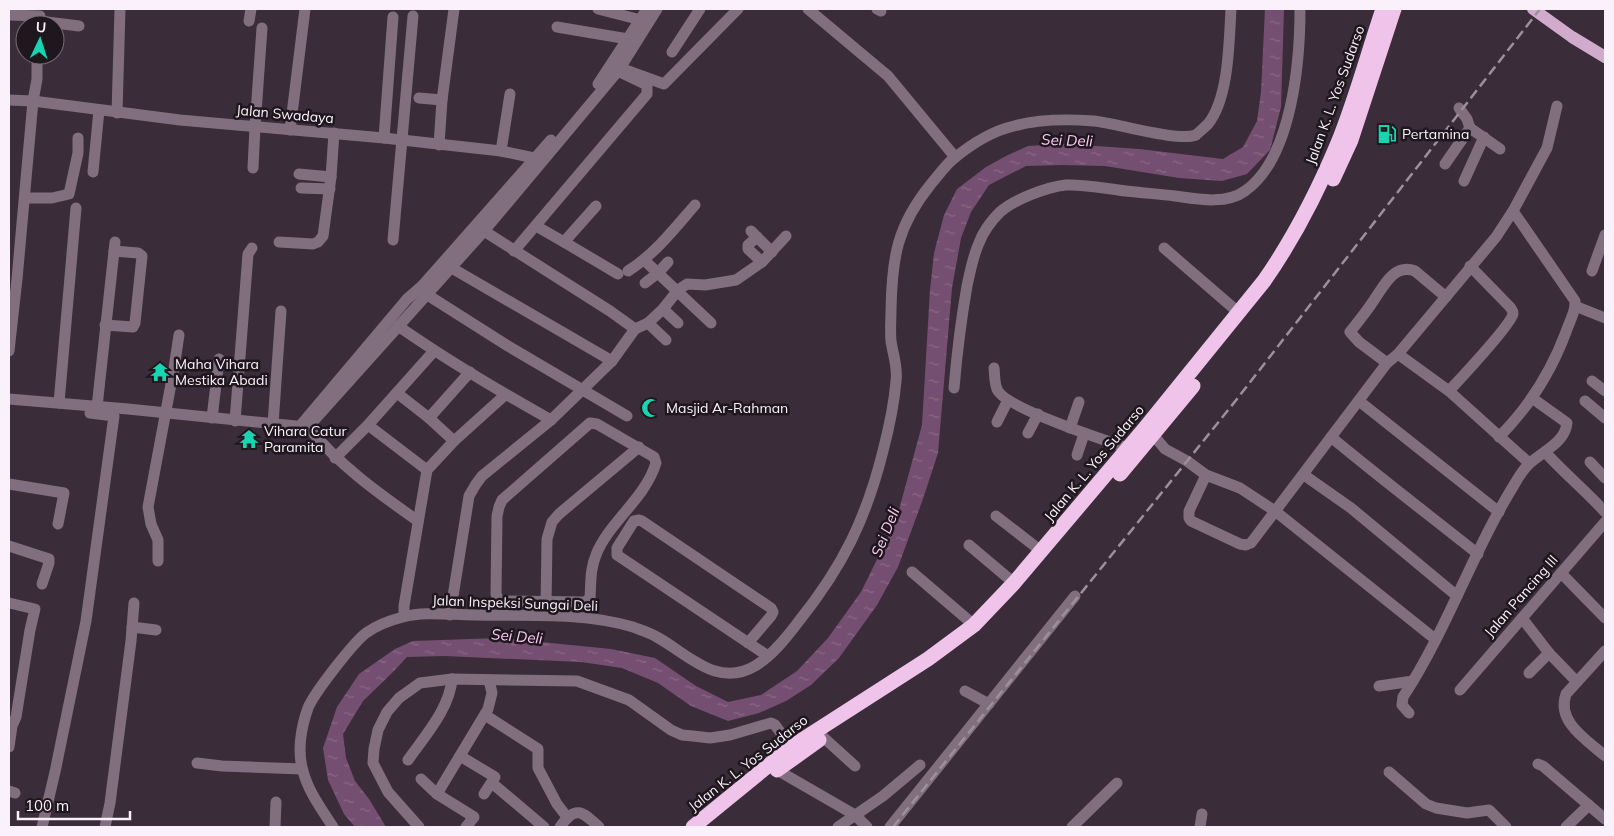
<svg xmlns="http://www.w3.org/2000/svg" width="1614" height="836" font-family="Mulish,sans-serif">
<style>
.water{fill:url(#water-ripples)}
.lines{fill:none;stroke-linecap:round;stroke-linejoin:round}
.minor{stroke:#816f7f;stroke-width:11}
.major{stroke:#d0abcb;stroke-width:12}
.highway{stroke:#efc3ea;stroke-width:15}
.rail{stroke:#9d909b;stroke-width:2.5;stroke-dasharray:10 5;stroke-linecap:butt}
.labels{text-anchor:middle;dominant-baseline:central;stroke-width:5;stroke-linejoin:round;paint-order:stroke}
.street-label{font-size:14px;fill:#fbf1fa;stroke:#1e171d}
.poi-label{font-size:14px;fill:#fbf1fa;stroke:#1e171d;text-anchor:start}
.water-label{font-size:15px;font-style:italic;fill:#fecbf8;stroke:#1e171d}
</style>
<defs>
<pattern id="water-ripples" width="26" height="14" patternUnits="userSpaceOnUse" patternTransform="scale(1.25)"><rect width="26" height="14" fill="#754f71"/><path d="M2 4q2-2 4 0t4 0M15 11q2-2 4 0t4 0" fill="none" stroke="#8a6986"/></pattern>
</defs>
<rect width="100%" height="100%" fill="#3b2c39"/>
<polygon class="water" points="1265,9 1284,9 1281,107 1270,150 1247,174 1222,181 1179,178 1105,166 1062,165 1026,166 989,185 971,212 961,238 952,288 938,453 923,499 898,567 877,605 839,658 811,685 786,701 759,713 728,721 691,706 658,683 622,668 581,662 444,656 407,657 394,671 363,701 343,734 346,758 355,781 369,799 386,827 355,827 344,814 328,780 323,748 337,707 359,674 395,649 413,641 500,638 611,649 655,658 696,686 728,702 761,695 797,671 828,638 861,592 896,521 922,425 930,290 934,253 944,215 957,189 986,167 1006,156 1028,146 1065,144 1096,146 1139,149 1223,159 1243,147 1257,121 1261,92"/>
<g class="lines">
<g class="minor">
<polyline points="598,9 641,20"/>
<polyline points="657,9 620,68 664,84 738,9"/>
<polyline points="808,9 888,76 955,157"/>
<polyline points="877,9 881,11"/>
<polyline points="9,15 40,16"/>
<polyline points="39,21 79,26"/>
<polyline points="249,21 251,9"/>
<polyline points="557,27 628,39"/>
<polyline points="672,52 700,9"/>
<polyline points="598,84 647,9"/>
<polyline points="419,98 442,100"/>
<polyline points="9,100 33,101 180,120 384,138 501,151 534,158"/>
<polyline points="1459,108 1467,119 1470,128"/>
<polyline points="117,113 120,9"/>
<polyline points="290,130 305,9"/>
<polyline points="384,138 393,17"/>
<polyline points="439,145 442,100 454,9"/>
<polyline points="501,151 510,94"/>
<polyline points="1445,164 1470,128 1500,149"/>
<polyline points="253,168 255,127 262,28"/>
<polyline points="93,172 99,110"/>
<polyline points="299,174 331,177"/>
<polyline points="1464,181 1484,137"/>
<polyline points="301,188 330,189"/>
<polyline points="25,198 52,198 69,194 78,153 78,138"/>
<polyline points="536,226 564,242 596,206"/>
<polyline points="484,231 610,311 635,329"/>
<polyline points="751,231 772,252"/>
<polyline points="757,237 748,245 748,249 762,262"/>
<polyline points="393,240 413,16"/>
<polyline points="279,242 313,244 318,242 323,236 331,177 334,133"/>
<polyline points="564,242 618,274"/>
<polyline points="1164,248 1238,312"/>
<polyline points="644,260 711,323"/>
<polyline points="450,267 612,361"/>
<path d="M628,271C655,254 675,228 695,205"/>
<polyline points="1592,271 1605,235"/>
<polyline points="645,283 658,273 668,262"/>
<polyline points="426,294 508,346 627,416"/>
<polyline points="1575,306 1605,318"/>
<polyline points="663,309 678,323"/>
<polyline points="648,323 666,340"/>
<polyline points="105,325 133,327 135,323 142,256 138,253 114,251"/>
<path d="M398,326C447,360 499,391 551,420"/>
<polyline points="9,351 17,279 33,101 37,79 37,55"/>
<polyline points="1398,354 1449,391 1529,463"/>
<path d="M1387,363L1359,342L1350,332C1358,322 1367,311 1374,300C1384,286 1394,263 1415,271L1446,297"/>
<path d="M994,368C995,375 994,385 998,391C1009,409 1104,440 1128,448"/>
<polyline points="1592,381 1605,391"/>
<path d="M954,388C957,353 961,320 967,286C970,272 973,256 979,243C983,232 992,220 1000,212C1015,199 1047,187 1066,185C1086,184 1107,189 1126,191C1143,193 1159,194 1175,196C1196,199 1226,205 1245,191C1292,158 1300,62 1300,9"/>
<path d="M1449,391C1460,379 1510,326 1513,314C1513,310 1512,310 1510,307L1470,266"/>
<polyline points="397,393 429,418"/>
<polyline points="9,399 128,409 306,427"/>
<polyline points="1359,401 1499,512"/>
<polyline points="1585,401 1605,418"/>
<polyline points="59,403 76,208"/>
<polyline points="97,407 115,242"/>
<polyline points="212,418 219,359"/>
<polyline points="235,421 248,254 252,248"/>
<polyline points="997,422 1008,400"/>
<path d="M590,423L597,424L654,457L656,463C645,499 608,523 596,555C590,569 591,583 590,598L585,602L499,601L496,594L497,516L499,507L502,500Z"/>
<polyline points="273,424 281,311"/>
<polyline points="368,425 427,470"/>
<polyline points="300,426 407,299 422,286 551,140"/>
<polyline points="1070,428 1079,402"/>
<polyline points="1149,430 1165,449 1187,461 1206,475 1240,488 1275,511 1435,639"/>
<polyline points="1028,433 1038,414"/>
<path d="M1331,437C1379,477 1429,515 1478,554"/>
<path d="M1499,437C1529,407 1551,372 1566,332C1569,323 1574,314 1575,306V301L1513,211"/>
<polyline points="454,441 429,418 470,372"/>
<path d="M1545,452C1564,473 1586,491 1605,512"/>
<polyline points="1077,455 1084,434"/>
<polyline points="335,458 368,425 434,351"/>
<polyline points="1590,462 1605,478"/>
<polyline points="1206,475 1189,511 1189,518 1191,521 1240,544 1246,545 1251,543 1387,363 1398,354 1496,237 1513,211 1547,148 1557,106"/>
<polyline points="1304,475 1351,508 1457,596"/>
<polyline points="9,484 64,493 58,524"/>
<polyline points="996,516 1041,551"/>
<path d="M418,521C378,493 339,465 308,427L484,231L618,71L645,84L647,86V94L514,251"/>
<polyline points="969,545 1014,583"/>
<polyline points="9,546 49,559 49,563 42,584"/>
<polyline points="158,561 158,540 151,524 148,507 174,368 179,335"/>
<polyline points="912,572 974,625"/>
<polyline points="1561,573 1605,618"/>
<polyline points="9,603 35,609 30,630 16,717 12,726 9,747"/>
<polyline points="546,607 547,539 552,522 559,514 639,447"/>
<polyline points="450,615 469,496 476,484 482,476 551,420 612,361 635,329 648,323 663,309 678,290 687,284 705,285 736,280 762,262 786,236"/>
<polyline points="404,616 404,606 427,470 454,441 505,395"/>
<polyline points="1522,618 1549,653 1577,682"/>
<polyline points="132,627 156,630"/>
<polyline points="748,643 771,616 773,612 771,608 642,521 639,520 634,521 617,548 617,555 768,656"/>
<path d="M1605,651L1566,694C1556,722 1587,740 1605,756"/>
<polyline points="1529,673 1549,653"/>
<polyline points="1379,686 1413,681"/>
<polyline points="1460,690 1605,522"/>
<polyline points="965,691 989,704"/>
<path d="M1409,713L1402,705L1403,697C1447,630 1472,553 1514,485C1518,478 1523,469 1530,463C1543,451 1565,443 1567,423L1532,398"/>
<polyline points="485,715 538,749 538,768 557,804 567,817"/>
<polyline points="823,737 855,766"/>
<polyline points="460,756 495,777 484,794"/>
<path d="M408,760C424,737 450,708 452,679"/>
<polyline points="197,763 222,766 302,769"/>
<polyline points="1538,764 1543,766 1605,819"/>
<polyline points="777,770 855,815 867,827"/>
<polyline points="1389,772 1426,804 1436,808 1467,813 1489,810 1506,827"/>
<polyline points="421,779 437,794 488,709 492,693 489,680"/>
<polyline points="492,783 544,827"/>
<polyline points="9,791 15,793"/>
<polyline points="437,794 474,817 466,827"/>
<polyline points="42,827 55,772 86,621 114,416 90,413"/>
<polyline points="105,827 110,803 131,641 134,603"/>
<polyline points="275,827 276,802"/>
<path d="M333,827C322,810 308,791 303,771C297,752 301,727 308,708C314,693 353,643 366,633C376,626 391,620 403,617C425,611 451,615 474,615C526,616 582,612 633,627C640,630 648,632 655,636C686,652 716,689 755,666C772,656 787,637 799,621C843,566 866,519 883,451C889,428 894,405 896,381C898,367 893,355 891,341C890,331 891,320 891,310C892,257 897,226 931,184C938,176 944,167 952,160C970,145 992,131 1014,126C1039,119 1068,119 1094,121C1116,123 1177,142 1196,135C1197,134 1207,125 1208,124C1229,98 1229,42 1231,9"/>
<polyline points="419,827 388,792 373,763 374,749 378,730 387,712 399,698 420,683 452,679 577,681 629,700 671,730 682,735 693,736 710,738 730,735 771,723 775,725 791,747"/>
<path d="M560,827C575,805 582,811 599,827"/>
<polyline points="838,827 883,796 920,765"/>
<polyline points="890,827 1075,596"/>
<polyline points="1072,827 1117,783"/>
<polyline points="1200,827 1202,814"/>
<polyline points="1566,827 1589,805"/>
</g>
<polyline class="major" points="1533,9 1572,37 1605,57"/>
<g class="highway">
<polyline points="1333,179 1351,140 1394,9"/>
<polyline points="1120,474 1193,386"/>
<polyline points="777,770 819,740"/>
<path d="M693,827L791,747L928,659L974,625L1014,583L1145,428L1264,281C1294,238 1318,191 1338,143C1356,99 1368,53 1383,9"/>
</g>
<polyline class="rail" points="893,827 1237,399 1540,9"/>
</g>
<defs>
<g id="fuel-bare" transform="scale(1.5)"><path d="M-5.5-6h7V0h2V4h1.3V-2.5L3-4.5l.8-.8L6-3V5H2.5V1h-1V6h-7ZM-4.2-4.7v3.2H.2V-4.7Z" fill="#18d5b2" stroke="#1e171d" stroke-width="2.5" paint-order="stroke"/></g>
<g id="temple-bare" transform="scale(1.5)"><path d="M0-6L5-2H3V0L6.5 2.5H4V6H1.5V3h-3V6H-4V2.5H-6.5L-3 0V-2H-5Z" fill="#18d5b2" stroke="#1e171d" stroke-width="2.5" paint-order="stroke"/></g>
<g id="mosque-bare" transform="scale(1.5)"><path d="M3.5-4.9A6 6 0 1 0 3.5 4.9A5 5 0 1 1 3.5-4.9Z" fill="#18d5b2" stroke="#1e171d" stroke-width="2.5" paint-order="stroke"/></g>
</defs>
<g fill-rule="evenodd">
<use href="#fuel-bare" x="1387" y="134"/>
<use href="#temple-bare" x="160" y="372"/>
<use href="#mosque-bare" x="651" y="408"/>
<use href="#temple-bare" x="249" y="439"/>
</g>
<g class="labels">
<g class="street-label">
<text transform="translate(1335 95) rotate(-70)">Jalan K. L. Yos Sudarso</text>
<text transform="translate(285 114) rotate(5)">Jalan Swadaya</text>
<text transform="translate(1094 463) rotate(-50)">Jalan K. L. Yos Sudarso</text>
<text transform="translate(1521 596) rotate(-49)">Jalan Pancing III</text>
<text transform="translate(515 603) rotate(2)">Jalan Inspeksi Sungai Deli</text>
<text transform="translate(748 763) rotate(-38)">Jalan K. L. Yos Sudarso</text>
</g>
<g class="poi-label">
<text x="1402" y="134">Pertamina</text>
<text x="175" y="364">Maha Vihara<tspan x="175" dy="16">Mestika Abadi</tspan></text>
<text x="666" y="408">Masjid Ar-Rahman</text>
<text x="264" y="431">Vihara Catur<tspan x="264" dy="16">Paramita</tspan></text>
</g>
<g class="water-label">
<text transform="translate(1067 140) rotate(2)">Sei Deli</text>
<text transform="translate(885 532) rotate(-68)">Sei Deli</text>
<text transform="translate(517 636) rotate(5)">Sei Deli</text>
</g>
</g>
<rect width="1614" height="836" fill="none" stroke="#fbf1fa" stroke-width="20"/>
<g transform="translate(40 40) rotate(4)"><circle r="24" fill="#1e171d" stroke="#766e75"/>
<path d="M0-4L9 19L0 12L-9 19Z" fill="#18d5b2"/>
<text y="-8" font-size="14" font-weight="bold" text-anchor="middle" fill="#fbf1fa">U</text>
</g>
<path d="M18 811v8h112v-8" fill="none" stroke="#fbf1fa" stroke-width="2.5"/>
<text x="25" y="811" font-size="15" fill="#fbf1fa" stroke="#1e171d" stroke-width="4" paint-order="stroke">100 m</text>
</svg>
